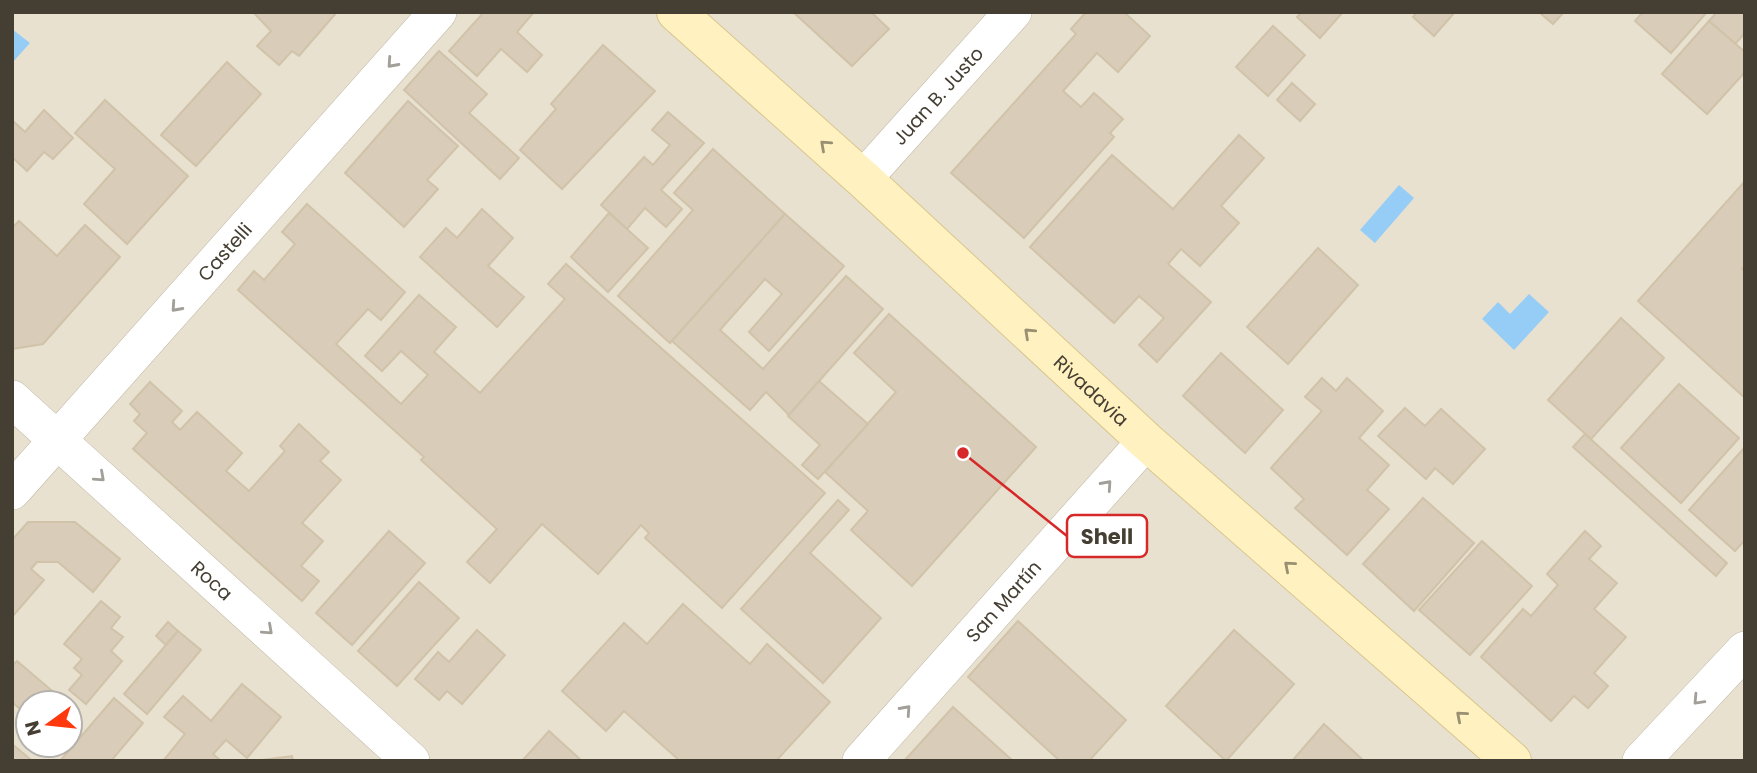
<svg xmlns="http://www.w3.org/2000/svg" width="1757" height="773" font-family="Poppins,sans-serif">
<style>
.residential{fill:#e8e1cf;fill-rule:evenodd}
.water{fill:#96cdf7}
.building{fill:#d9cdb9;stroke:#d1c3a9;stroke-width:2}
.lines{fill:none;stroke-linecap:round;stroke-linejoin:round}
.street-casing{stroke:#c2b9a7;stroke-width:38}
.secondary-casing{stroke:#d8c68c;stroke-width:40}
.street{stroke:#fff;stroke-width:37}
.secondary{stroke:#fff2c0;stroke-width:38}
.oneway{stroke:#a29e98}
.oneway2{stroke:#998f72}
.labels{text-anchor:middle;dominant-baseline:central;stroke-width:5;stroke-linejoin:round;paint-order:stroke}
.street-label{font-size:19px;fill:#453e32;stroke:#fff}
.leader{fill:none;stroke:#d62828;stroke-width:2.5}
.callout-dot{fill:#d62828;stroke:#fff;stroke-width:2.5}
.callout{fill:#fff;stroke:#d62828;stroke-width:2.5}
.callout-label{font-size:21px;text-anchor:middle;font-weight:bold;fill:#453e32}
</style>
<rect width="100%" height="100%" fill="#f3eee2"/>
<path class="residential" d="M12,12H1745V761H12ZM28,703H70V745H28Z"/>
<g class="water">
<polygon points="12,29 30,43 12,63"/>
<polygon points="1399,185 1414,198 1375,243 1360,230"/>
<polygon points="1529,294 1549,312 1514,350 1482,319 1498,302 1510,314"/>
</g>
<g class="building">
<polygon points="253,12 337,12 299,56 292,51 279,65 257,46 271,31"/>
<polygon points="484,12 534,12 517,32 542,55 527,72 501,49 477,76 449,51"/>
<polygon points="793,12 871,12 889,29 852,66"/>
<polygon points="1086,12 1124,12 1150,36 1118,72 1097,53 1063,91 1081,107 1094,93 1123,119 1110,133 1114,137 1024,238 951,173 1076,34 1071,29"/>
<polygon points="1302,12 1343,12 1320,38 1297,17"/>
<polygon points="1417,12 1455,12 1434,36 1413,17"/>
<polygon points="1539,12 1564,12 1553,24"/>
<polygon points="1643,12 1707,12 1671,53 1635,21"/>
<polygon points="1717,12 1745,12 1745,33 1735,44 1709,21"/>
<polygon points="1709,21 1745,52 1745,72 1707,114 1662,74"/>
<polygon points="1273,26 1305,55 1268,96 1236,67"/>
<polygon points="603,45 655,91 562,189 520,150 556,109 551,104"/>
<polygon points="439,51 487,94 469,113 519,158 500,179 404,90"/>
<polygon points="227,62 261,94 196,166 161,135"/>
<polygon points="1292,83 1315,104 1300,121 1277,100"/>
<polygon points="105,100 188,176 127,244 84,204 115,169 75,133"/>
<polygon points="408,101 458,146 427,180 438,189 404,227 345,173"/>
<polygon points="44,110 73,138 53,159 44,152 27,171 12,157 12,120 25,132"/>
<polygon points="668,112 704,143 661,190 682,209 666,227 645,208 627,229 601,205 644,157 653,165 670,145 652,130"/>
<polygon points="1239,135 1264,158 1221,206 1239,223 1200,266 1181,249 1168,264 1211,302 1157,362 1139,345 1164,318 1139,296 1114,323 1030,247 1112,155 1173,209"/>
<polygon points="713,149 785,214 670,343 618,296 693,210 674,193"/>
<polygon points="1745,181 1745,265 1742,269 1745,272 1745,398 1638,301"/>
<polygon points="307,204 405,292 381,320 368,309 336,344 401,404 428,375 401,351 382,371 365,356 419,295 456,327 434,352 480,393 565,299 548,284 566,264 825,493 722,608 645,538 649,533 641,525 598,574 542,524 490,583 467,562 497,529 421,460 424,457 238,290 254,271 264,280 295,244 282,232"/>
<polygon points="482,209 513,238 488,266 524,297 497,327 420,257 446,228 457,238"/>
<polygon points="609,213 648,248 608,292 571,257"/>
<polygon points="785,214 844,266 769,351 749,332 782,294 765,279 720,330 763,369 846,276 883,309 789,415 766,392 750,410 672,341"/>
<polygon points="19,221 57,256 85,225 120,257 43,344 12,349 12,228"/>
<polygon points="1318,248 1358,285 1288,364 1247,327"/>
<polygon points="889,314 1036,447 912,586 851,530 868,511 825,472 896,392 854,353"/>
<polygon points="1621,318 1664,358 1591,439 1548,400"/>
<polygon points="1221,353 1283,410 1245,453 1183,396"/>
<polygon points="1322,378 1336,391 1347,378 1383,411 1359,438 1389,465 1367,490 1389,509 1347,555 1295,508 1304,499 1271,468 1322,411 1305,397"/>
<polygon points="819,381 868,424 818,479 802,465 820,445 788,416"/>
<polygon points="150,382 182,411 172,422 180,430 197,412 242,453 226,471 249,491 285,451 280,446 299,424 329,452 320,461 341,480 302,523 323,541 301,566 319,581 302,601 133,449 147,433 134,421 140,414 130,404"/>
<polygon points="1679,384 1739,438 1681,503 1621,448"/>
<polygon points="1405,408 1425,426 1441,409 1485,449 1453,484 1435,468 1426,479 1378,436"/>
<polygon points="1585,434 1727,563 1716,576 1573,447"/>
<polygon points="1745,447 1745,540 1735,551 1689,510"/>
<polygon points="1423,498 1474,543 1414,611 1363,564"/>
<polygon points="838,500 849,510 810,553 881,618 823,683 741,609"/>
<polygon points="28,522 75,522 120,559 93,592 58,562 37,562 31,569 44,580 12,617 12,540"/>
<polygon points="389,531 425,563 352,645 316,613"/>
<polygon points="1585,531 1601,546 1589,559 1617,583 1594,609 1626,637 1594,673 1608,686 1588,708 1574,696 1551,721 1481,657 1523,609 1531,616 1558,585 1547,574"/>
<polygon points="1482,541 1532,586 1470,655 1419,610"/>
<polygon points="419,582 459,618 397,686 358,651"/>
<polygon points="101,601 120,617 111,628 123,637 111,651 122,661 86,704 69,690 82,675 74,668 82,659 64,644"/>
<polygon points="683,604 750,664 767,644 830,702 776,761 680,761 624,711 606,731 562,691 624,623 647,644"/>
<polygon points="1018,621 1126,720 1089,761 1060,761 968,677"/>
<polygon points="168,622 178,631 166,645 156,636"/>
<polygon points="477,630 505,655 462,704 447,691 439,700 415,679 438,652 449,662"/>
<polygon points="1234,630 1294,684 1226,761 1166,706"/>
<polygon points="178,631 201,650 147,714 124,694"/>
<polygon points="17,661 57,695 50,703 28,703 28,716 12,702 12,666"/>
<polygon points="242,684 281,717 247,758 226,740 213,754 221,761 163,761 185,734 164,717 183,696 211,721"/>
<polygon points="114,698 143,723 111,761 60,761"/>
<polygon points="953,707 1013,761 904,761"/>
<polygon points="1324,724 1364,761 1292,761"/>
<polygon points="549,731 582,761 522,761"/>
<polygon points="12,744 30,759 28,761 12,761"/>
<polygon points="292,756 293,761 254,761"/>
</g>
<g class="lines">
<g class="street-casing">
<g id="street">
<path id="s1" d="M863,179L1013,12"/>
<path id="s2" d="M12,399L411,761"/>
<path id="s3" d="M12,491L438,12"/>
<path id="s4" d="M861,761L1146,441"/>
<polyline points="1641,761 1745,650"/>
</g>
</g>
<g class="secondary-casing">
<g id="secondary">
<path id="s5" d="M676,12L863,179L1146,441L1512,761"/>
</g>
</g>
<use href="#street" class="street"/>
<use href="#secondary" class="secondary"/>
</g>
<defs><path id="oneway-chevron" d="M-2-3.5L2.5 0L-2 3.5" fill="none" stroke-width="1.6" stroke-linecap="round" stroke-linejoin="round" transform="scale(1.75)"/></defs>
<g class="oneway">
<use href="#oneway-chevron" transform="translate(392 63) rotate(132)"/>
<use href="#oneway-chevron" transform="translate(176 307) rotate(132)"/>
<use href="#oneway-chevron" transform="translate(100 477) rotate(42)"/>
<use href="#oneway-chevron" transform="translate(1107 485) rotate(-48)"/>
<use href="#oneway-chevron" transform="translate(268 630) rotate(42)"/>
<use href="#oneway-chevron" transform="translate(1698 700) rotate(133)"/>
<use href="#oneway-chevron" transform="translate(906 710) rotate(-48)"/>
</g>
<g class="oneway2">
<use href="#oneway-chevron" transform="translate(825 145) rotate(-138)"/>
<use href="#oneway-chevron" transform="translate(1029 333) rotate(-137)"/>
<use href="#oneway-chevron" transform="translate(1289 566) rotate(-139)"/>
<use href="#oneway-chevron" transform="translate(1461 716) rotate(-139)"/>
</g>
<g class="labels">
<g class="street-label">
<text stroke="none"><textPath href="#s1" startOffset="112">Juan B. Justo</textPath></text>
<text stroke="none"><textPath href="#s3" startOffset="320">Castelli</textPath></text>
<text stroke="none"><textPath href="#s5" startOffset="562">Rivadavia</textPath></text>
<text stroke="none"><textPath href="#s2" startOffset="270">Roca</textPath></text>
<text stroke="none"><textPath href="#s4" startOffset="214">San Martín</textPath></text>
</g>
</g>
<path class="leader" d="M963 453L1067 536"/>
<circle class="callout-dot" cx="963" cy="453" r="7"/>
<rect class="callout" x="1067" y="515" width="80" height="42" rx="7"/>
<g class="callout-label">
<text x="1107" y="544">Shell</text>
</g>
<rect width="1757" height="773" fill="none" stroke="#453e32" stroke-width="28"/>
<g transform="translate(49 724) rotate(255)"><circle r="33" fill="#ffffff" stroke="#b5b2ad" stroke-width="2"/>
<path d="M0-5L12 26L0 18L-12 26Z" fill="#ff390d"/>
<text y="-10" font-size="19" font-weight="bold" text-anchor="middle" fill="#453e32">N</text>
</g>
</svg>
